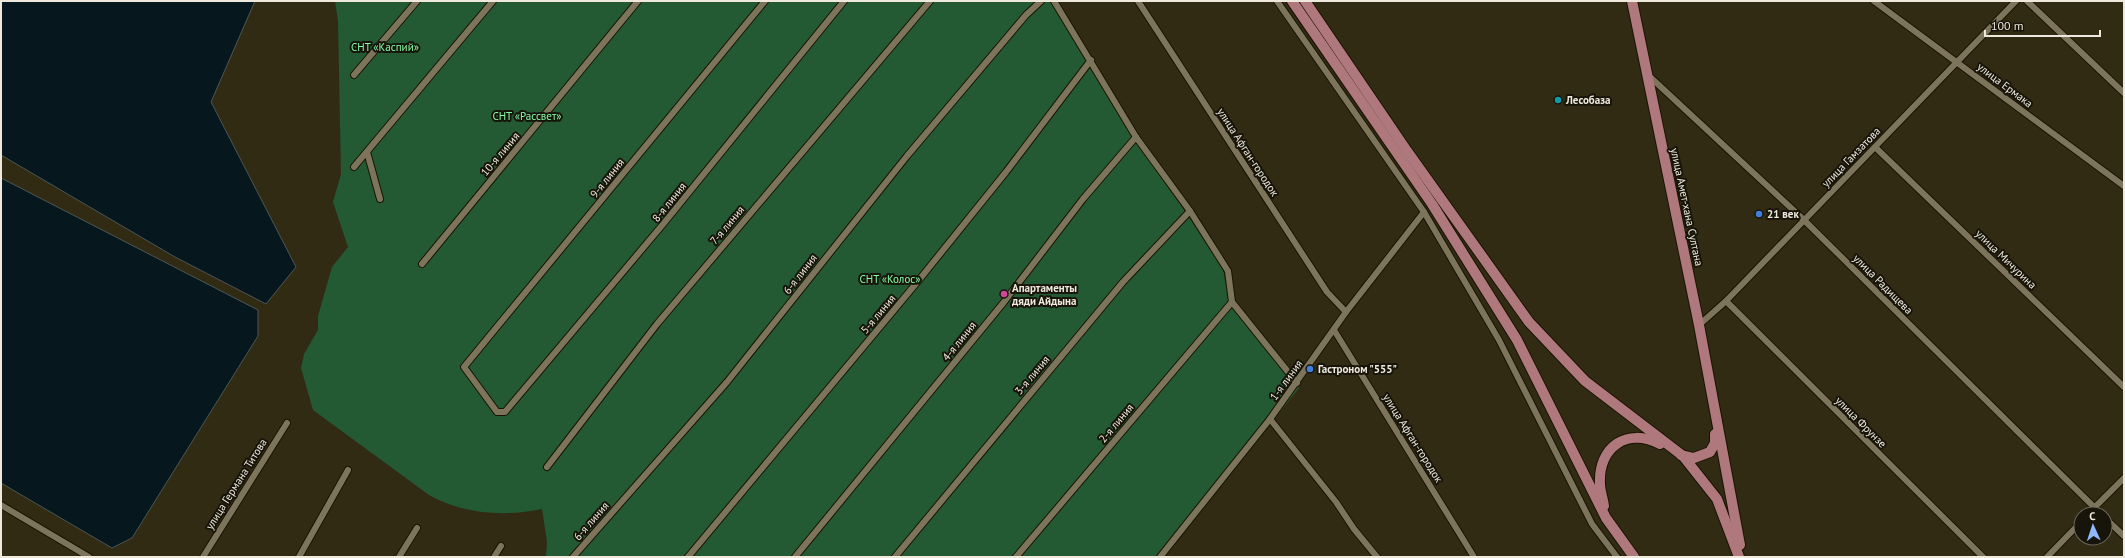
<svg xmlns="http://www.w3.org/2000/svg" width="2125" height="558" font-family="'PT Sans',sans-serif">
<style>
.green{fill:#235933}
.water{fill:#07171e;stroke:#4c5657}
.lines{fill:none;stroke-linecap:round;stroke-linejoin:round}
.minor-casing{stroke:#1a1301;stroke-width:8}
.primary-casing{stroke:#1a1301;stroke-width:12}
.minor{stroke:#7d745c;stroke-width:6}
.primary{stroke:#af787c;stroke-width:10}
.culture-dot{fill:#0f9aa8;stroke:#17140a;stroke-width:1.5}
.shop-dot{fill:#3f7fe0;stroke:#17140a;stroke-width:1.5}
.hotel-dot{fill:#d1479c;stroke:#17140a;stroke-width:1.5}
.labels{text-anchor:middle;dominant-baseline:central;stroke-width:4;stroke-linejoin:round;paint-order:stroke}
.park-label{font-size:11px;fill:#85f8a4;stroke:#17140a}
.street-label{font-size:11px;fill:#eee9dc;stroke:#17140a}
.poi-label{font-size:11px;font-weight:bold;fill:#eee9dc;stroke:#17140a;text-anchor:start}
</style>
<rect width="100%" height="100%" fill="#322b14"/>
<path class="green" d="M335,1H1051L1139,146L1212,250L1223,268L1228,299L1275,361L1299,388L1164,557H546L547,542L542,509C504,517 463,514 429,495L313,410L301,368L304,354L318,330V316L332,267L348,247L333,202L341,174L338,21Z"/>
<g class="water">
<polygon points="1,1 255,1 211,102 296,267 266,304 175,257 1,155"/>
<polygon points="1,178 258,310 258,336 132,538 112,548 1,483"/>
</g>
<g class="lines">
<g class="minor-casing">
<g id="minor">
<polyline points="765,1 464,367 497,412 505,412 664,223 844,1"/>
<polyline points="1054,1 1136,137 1190,211 1228,271 1232,302 1297,383"/>
<polyline points="1138,1 1327,292 1346,312"/>
<polyline points="1277,1 1424,212 1499,340 1592,524 1617,557"/>
<polyline points="1874,1 2124,186"/>
<polyline points="2027,1 2124,93"/>
<polyline points="354,75 417,1"/>
<polyline points="1648,75 1804,220 2101,514"/>
<polyline points="1875,147 2124,387"/>
<polyline points="367,152 380,199"/>
<polyline points="354,167 493,1"/>
<polyline points="422,264 638,1"/>
<polyline points="1726,301 1983,557"/>
<polyline points="1699,325 1726,301 2016,1"/>
<polyline points="1334,330 1474,557"/>
<polyline points="1270,419 1336,502 1354,529 1377,557"/>
<polyline points="547,467 657,324 930,1"/>
<polyline points="1,505 89,557"/>
<polyline points="2088,514 2124,478"/>
<polyline points="2105,518 2124,536"/>
<polyline points="203,557 287,423"/>
<polyline points="299,557 348,470"/>
<polyline points="399,557 417,528"/>
<polyline points="494,557 501,546"/>
<polyline points="573,557 727,382 907,156 1026,15 1041,1"/>
<polyline points="688,557 919,280 1006,172 1091,60"/>
<polyline points="795,557 1004,302 1083,199 1136,137"/>
<polyline points="895,557 1123,282 1190,211"/>
<polyline points="1016,557 1232,302"/>
<polyline points="1160,557 1270,419 1346,312 1424,212"/>
<polyline points="2047,557 2081,522"/>
</g>
</g>
<g class="primary-casing">
<g id="primary">
<polyline points="1292,1 1432,204 1517,340 1606,518 1634,557"/>
<polyline points="1305,1 1407,151 1529,322 1585,381 1683,456 1717,499 1739,557"/>
<polyline points="1632,1 1699,325 1740,545"/>
<polyline points="1681,455 1694,458 1710,452 1715,443 1715,434"/>
<path d="M1604,506C1603,498 1600,491 1600,484C1598,447 1627,427 1660,444"/>
</g>
</g>
<use href="#minor" class="minor"/>
<use href="#primary" class="primary"/>
</g>
<circle class="culture-dot" cx="1558" cy="100" r="4"/>
<g class="shop-dot">
<circle cx="1759" cy="214" r="4"/>
<circle cx="1310" cy="369" r="4"/>
</g>
<circle class="hotel-dot" cx="1004" cy="294" r="4"/>
<g class="labels">
<g class="park-label">
<text x="385" y="47">СНТ «Каспий»</text>
<text x="527" y="116">СНТ «Рассвет»</text>
<text x="890" y="279">СНТ «Колос»</text>
</g>
<g class="street-label">
<text transform="translate(2005 85) rotate(37)">улица Ермака</text>
<text transform="translate(1248 152) rotate(57)">улица Афган-городок</text>
<text transform="translate(500 154) rotate(-50)">10-я линия</text>
<text transform="translate(1851 157) rotate(-46)">улица Гамзатова</text>
<text transform="translate(607 178) rotate(-51)">9-я линия</text>
<text transform="translate(669 202) rotate(-51)">8-я линия</text>
<text transform="translate(1687 207) rotate(78)">улица Амет-хана Султана</text>
<text transform="translate(727 225) rotate(-50)">7-я линия</text>
<text transform="translate(2006 259) rotate(44)">улица Мичурина</text>
<text transform="translate(800 274) rotate(-52)">6-я линия</text>
<text transform="translate(1883 284) rotate(45)">улица Радищева</text>
<text transform="translate(878 314) rotate(-50)">5-я линия</text>
<text transform="translate(959 341) rotate(-51)">4-я линия</text>
<text transform="translate(1032 375) rotate(-50)">3-я линия</text>
<text transform="translate(1286 380) rotate(-54)">1-я линия</text>
<text transform="translate(1861 422) rotate(45)">улица Фрунзе</text>
<text transform="translate(1116 423) rotate(-50)">2-я линия</text>
<text transform="translate(1413 438) rotate(58)">улица Афган-городок</text>
<text transform="translate(236 484) rotate(-58)">улица Германа Титова</text>
<text transform="translate(591 521) rotate(-49)">6-я линия</text>
</g>
<g class="poi-label">
<text x="1566" y="100">Лесобаза</text>
<text x="1767" y="214">21 век</text>
<text x="1012" y="288">Апартаменты<tspan x="1012" dy="13">дяди Айдына</tspan></text>
<text x="1318" y="369">Гастроном "555"</text>
</g>
</g>
<rect width="2125" height="558" fill="none" stroke="#eee9dc" stroke-width="4"/>
<g transform="translate(2093 526) rotate(357)"><circle r="19" fill="#17140a" stroke="#6d695e"/>
<path d="M0-3L7 15L0 10L-7 15Z" fill="#8fb8fd"/>
<text y="-6" font-size="11" font-weight="bold" text-anchor="middle" fill="#eee9dc">С</text>
</g>
<path d="M1985 30v6h115v-6" fill="none" stroke="#eee9dc" stroke-width="2"/>
<text x="1991" y="30" font-size="12" fill="#eee9dc" stroke="#17140a" stroke-width="3" paint-order="stroke">100 m</text>
</svg>
